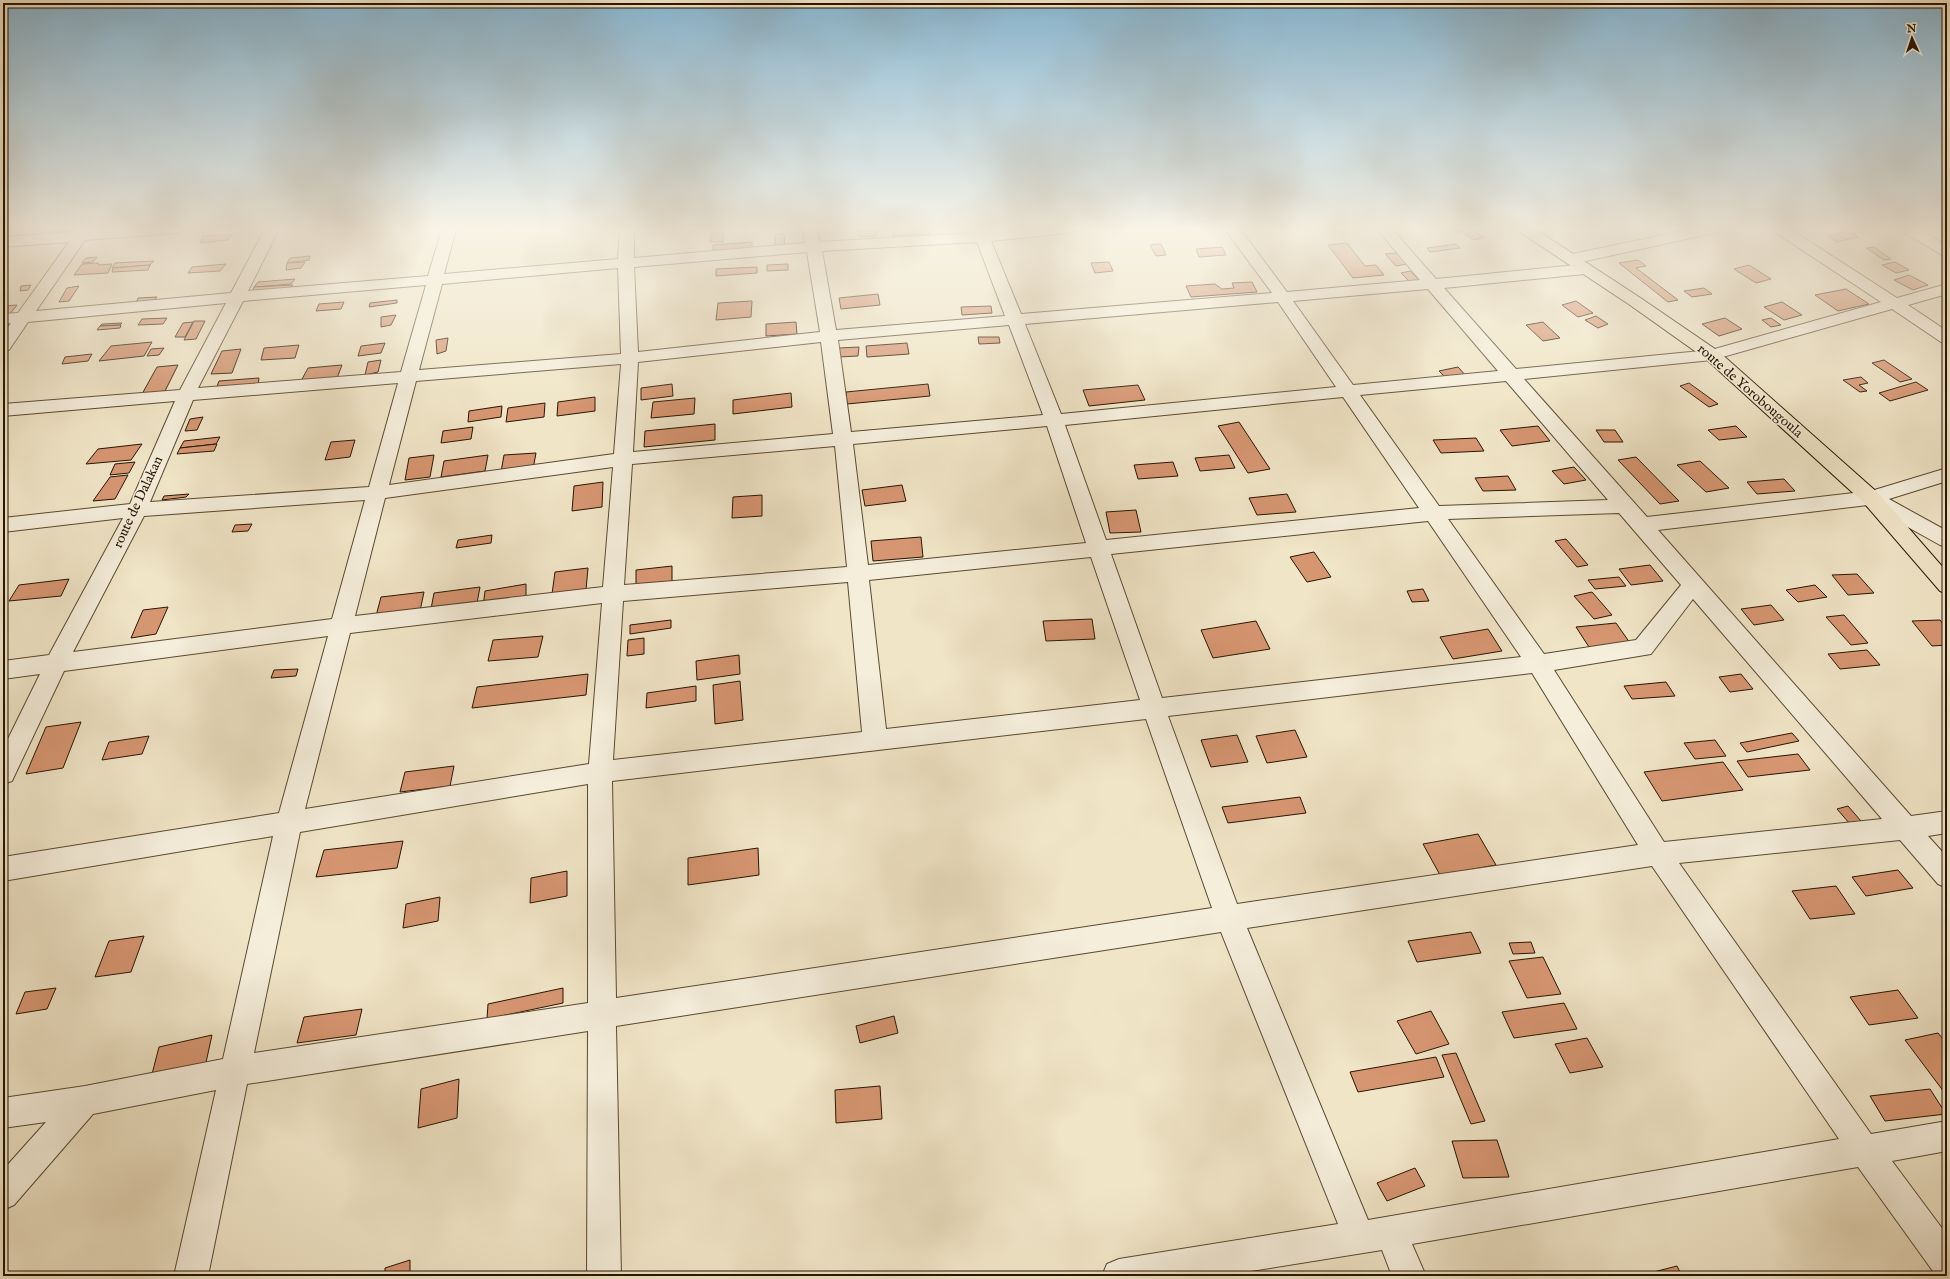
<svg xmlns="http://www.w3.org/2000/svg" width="1950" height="1279" font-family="'IM FELL English',serif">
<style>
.building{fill:#d79672;stroke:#271501}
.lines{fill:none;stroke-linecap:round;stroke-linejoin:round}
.minor-casing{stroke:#594932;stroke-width:2}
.major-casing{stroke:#271501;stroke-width:2}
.minor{fill:#f5eedb;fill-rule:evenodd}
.major{fill:#f0e5c7;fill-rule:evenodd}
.labels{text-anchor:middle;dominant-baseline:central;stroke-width:3;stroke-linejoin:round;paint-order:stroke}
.street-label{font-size:14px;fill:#271501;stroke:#f5eedb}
</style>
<rect width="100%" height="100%" fill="#f0e5c7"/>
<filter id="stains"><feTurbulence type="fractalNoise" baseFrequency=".005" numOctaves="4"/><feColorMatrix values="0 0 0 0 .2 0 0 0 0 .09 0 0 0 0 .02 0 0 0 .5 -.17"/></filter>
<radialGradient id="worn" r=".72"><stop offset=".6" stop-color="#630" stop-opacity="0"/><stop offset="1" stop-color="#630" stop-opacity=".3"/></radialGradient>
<g class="building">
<polygon points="46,229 67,229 64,233 42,235"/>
<polygon points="892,229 929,229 930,234 893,236"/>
<polygon points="1452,229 1472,229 1457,233"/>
<polygon points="876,230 877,236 859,237 858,231"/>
<polygon points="1475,231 1484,237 1474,240 1465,234"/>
<polygon points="1849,231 1858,237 1837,242 1828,236"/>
<polygon points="723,232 723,242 710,242 711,233"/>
<polygon points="232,234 228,240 200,243 203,236"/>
<polygon points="775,234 784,234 785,247 775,248"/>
<polygon points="752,242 752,251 713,254 713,245"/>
<polygon points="1347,243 1365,266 1376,265 1384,275 1353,278 1328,245"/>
<polygon points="1161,244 1166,255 1156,256 1150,245"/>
<polygon points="1456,244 1460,248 1430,252 1427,248"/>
<polygon points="1222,247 1226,255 1199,257 1196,249"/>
<polygon points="1874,247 1891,259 1884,260 1866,248"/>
<polygon points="1396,253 1407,264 1396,266 1385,254"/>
<polygon points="310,256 309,260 287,263 290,258"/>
<polygon points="97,257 93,262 82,263 86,258"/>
<polygon points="1638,260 1646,266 1636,268 1678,300 1668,302 1619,263"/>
<polygon points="154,261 150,265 112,268 115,263"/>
<polygon points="305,262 301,268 286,270 287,263"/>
<polygon points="1109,262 1113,271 1095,273 1091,263"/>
<polygon points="1895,262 1909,270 1896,273 1882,265"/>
<polygon points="98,263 98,265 112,264 108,273 74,275 82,264"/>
<polygon points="226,264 220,271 188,273 192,267"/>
<polygon points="788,264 788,270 767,271 767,265"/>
<polygon points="150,265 148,270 112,272 113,268"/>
<polygon points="1749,265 1771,279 1756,283 1734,269"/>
<polygon points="757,267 757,273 716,276 716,269"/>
<polygon points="1410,271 1419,280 1410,282 1401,273"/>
<polygon points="1909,275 1928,285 1913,290 1894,280"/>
<polygon points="295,279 291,284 254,287 258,282"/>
<polygon points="1252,282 1257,292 1191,297 1186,286 1215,284 1222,289 1234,288 1232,283"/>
<polygon points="31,285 28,290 20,291 21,286"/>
<polygon points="293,285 290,290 252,292 254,287"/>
<polygon points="79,286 69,301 59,302 67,288"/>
<polygon points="1704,288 1712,294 1692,297 1684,291"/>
<polygon points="1846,289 1869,304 1838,311 1815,295"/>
<polygon points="878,294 880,305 841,309 839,298"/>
<polygon points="157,297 152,303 135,305 138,298"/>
<polygon points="397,300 397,303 369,307 370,303"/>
<polygon points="752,301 751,317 716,320 718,303"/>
<polygon points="1576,301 1593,313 1578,317 1562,305"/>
<polygon points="344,302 341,309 316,311 319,304"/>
<polygon points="1782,302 1802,315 1784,320 1764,307"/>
<polygon points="17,305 10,314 3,315 3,306"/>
<polygon points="991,306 992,313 962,315 961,307"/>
<polygon points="396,315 391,325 381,327 381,317"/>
<polygon points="1596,316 1608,324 1598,328 1585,320"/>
<polygon points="167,318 163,324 138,325 142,319"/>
<polygon points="1725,318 1742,329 1719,336 1702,324"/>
<polygon points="1771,318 1781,325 1771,327 1762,320"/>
<polygon points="194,321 205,321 196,339 184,340"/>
<polygon points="193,322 185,337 175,337 183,323"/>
<polygon points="796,322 797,334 766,336 766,324"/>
<polygon points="1543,322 1560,338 1543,341 1526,325"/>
<polygon points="122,323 120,325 100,326 102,324"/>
<polygon points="121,325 120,328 97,330 100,326"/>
<polygon points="978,337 999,337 1000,343 979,344"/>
<polygon points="448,338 446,351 437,354 436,340"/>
<polygon points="152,342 144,356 99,361 111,346"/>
<polygon points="385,343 381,353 358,356 361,346"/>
<polygon points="907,343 909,354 867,357 866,346"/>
<polygon points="299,345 295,358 261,360 264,348"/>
<polygon points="859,347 858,356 839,357 839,348"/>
<polygon points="164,348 159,355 147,356 151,349"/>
<polygon points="241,349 232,373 211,374 222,351"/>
<polygon points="92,354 88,361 62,364 65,357"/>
<polygon points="381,360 378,372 365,375 368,362"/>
<polygon points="1884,360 1912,379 1900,382 1872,363"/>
<polygon points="178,365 165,391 142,394 157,367"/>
<polygon points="342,365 337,378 301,381 308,368"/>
<polygon points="1458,367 1467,377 1448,380 1439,371"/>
<polygon points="1861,377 1868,383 1859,385 1867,391 1860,392 1843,380"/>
<polygon points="259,378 258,385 216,389 219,381"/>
<polygon points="1916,382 1928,390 1890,401 1879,393"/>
<polygon points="1689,383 1718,404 1709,407 1680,386"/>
<polygon points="672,384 673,396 641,400 641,388"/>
<polygon points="928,384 930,396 847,404 846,392"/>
<polygon points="1138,385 1145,400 1089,406 1083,390"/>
<polygon points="791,393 792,407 733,414 733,400"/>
<polygon points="595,397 595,411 557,416 558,402"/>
<polygon points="695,398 694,414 651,418 653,402"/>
<polygon points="545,403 544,417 506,422 508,408"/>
<polygon points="502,406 501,417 468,422 469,411"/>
<polygon points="203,417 197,430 185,431 190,419"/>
<polygon points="1239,422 1270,469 1248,473 1218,426"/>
<polygon points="715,424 715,440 644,447 645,431"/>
<polygon points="1538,426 1550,441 1512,446 1500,430"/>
<polygon points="1736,426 1747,437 1719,440 1708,430"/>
<polygon points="473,427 471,439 441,443 443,431"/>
<polygon points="1596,430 1615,430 1623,442 1604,442"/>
<polygon points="220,437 216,444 180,448 184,441"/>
<polygon points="1476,438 1484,451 1441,453 1433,440"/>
<polygon points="355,440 350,457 325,460 331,442"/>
<polygon points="142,444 131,460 86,464 98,449"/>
<polygon points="217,444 214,451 177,454 180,448"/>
<polygon points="536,453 533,469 501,472 504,455"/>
<polygon points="434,455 430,477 405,480 409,458"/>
<polygon points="488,455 485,471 441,477 444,461"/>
<polygon points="1229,455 1235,468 1200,471 1195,458"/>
<polygon points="1636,457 1679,501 1660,504 1618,460"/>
<polygon points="1700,461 1729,488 1706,492 1677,465"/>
<polygon points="135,462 129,473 110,475 115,464"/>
<polygon points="1173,462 1178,476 1138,479 1134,465"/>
<polygon points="1574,467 1586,480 1564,484 1552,471"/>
<polygon points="128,475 115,499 93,501 110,477"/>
<polygon points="1508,476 1516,490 1483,491 1475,478"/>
<polygon points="1784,479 1795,491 1757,494 1747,482"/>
<polygon points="603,482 602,507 572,511 574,486"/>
<polygon points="902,485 906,501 865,506 862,490"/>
<polygon points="189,494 186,497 162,500 164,496"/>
<polygon points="1287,494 1296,512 1257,515 1249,498"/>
<polygon points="762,495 762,516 732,518 733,497"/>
<polygon points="1136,510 1141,532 1110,533 1106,512"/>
<polygon points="252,524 248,531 232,532 235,525"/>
<polygon points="492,535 491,543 456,548 458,540"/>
<polygon points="921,537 923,557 873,561 871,541"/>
<polygon points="1566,539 1588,565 1577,567 1555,541"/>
<polygon points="1314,552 1331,577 1307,582 1290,557"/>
<polygon points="1650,565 1663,581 1631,585 1619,569"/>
<polygon points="672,566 672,584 636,588 636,570"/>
<polygon points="588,568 586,590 552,594 555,572"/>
<polygon points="1857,574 1874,593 1848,595 1832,575"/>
<polygon points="1619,577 1626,586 1595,589 1588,580"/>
<polygon points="69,579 61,596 9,601 19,585"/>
<polygon points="526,584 526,600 483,607 485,591"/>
<polygon points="1815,585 1827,597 1798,602 1786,590"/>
<polygon points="480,587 477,603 431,609 434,593"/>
<polygon points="1423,589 1429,601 1412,602 1407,591"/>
<polygon points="424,592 420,611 376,616 381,597"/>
<polygon points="1592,592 1612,615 1594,619 1574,596"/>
<polygon points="1771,605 1784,620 1754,625 1741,609"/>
<polygon points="168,607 156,634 131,638 143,610"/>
<polygon points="1844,615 1868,643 1851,645 1826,617"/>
<polygon points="1092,619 1095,639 1046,641 1043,621"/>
<polygon points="671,620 671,628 630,634 630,625"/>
<polygon points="1940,620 1947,629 1947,645 1932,646 1912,621"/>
<polygon points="1256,621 1270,649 1213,658 1201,630"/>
<polygon points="1616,623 1630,643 1589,647 1576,627"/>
<polygon points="1488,629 1502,651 1453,659 1440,637"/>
<polygon points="543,636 538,657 488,661 493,640"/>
<polygon points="644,638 644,654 627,656 628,640"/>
<polygon points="1867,650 1880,665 1840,669 1828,654"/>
<polygon points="739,655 740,674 697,680 696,661"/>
<polygon points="298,669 296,676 271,678 274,670"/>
<polygon points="588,674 586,695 472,708 477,687"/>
<polygon points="1741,674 1753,689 1730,692 1719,677"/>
<polygon points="740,681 743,720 715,724 713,685"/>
<polygon points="1666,682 1675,696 1632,699 1624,686"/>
<polygon points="696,686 696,701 646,708 647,693"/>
<polygon points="81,722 63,768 26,774 46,727"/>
<polygon points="1295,730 1307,757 1267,763 1256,736"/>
<polygon points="1792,733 1799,741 1747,752 1740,743"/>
<polygon points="1237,735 1248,762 1211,767 1201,740"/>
<polygon points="149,736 142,754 102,760 109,742"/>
<polygon points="1715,740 1726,756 1695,759 1684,743"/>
<polygon points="1798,754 1810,770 1748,777 1737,761"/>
<polygon points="1723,762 1743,790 1662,801 1644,772"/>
<polygon points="454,766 450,786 400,792 405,772"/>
<polygon points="1300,797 1306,813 1228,823 1222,807"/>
<polygon points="1848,806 1867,828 1856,831 1837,809"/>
<polygon points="1478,834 1496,865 1440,875 1423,844"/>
<polygon points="403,841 397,868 316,877 324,850"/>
<polygon points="758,848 759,875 688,885 688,858"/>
<polygon points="1898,870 1913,888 1866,896 1852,877"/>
<polygon points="567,871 567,896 530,903 531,878"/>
<polygon points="1836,886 1855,914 1810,919 1792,891"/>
<polygon points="440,897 438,921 403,928 406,904"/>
<polygon points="1471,932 1481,953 1417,962 1408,941"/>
<polygon points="144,936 131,972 95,977 109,941"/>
<polygon points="1531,942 1535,953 1513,954 1509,943"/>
<polygon points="1543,957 1561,994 1527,998 1509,961"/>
<polygon points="56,988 47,1009 16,1014 25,992"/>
<polygon points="563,988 563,1003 487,1019 488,1004"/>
<polygon points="1898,990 1918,1018 1869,1025 1850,997"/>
<polygon points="1564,1003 1577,1029 1514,1038 1502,1012"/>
<polygon points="362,1009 356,1035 297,1043 304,1017"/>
<polygon points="1431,1011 1449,1044 1416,1054 1397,1021"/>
<polygon points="894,1016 898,1033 860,1043 856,1026"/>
<polygon points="1938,1033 1947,1044 1947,1096 1905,1040"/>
<polygon points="212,1035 205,1067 151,1078 159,1047"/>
<polygon points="1587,1038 1603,1067 1570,1073 1555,1044"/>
<polygon points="1456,1053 1485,1121 1471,1124 1442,1055"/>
<polygon points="1436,1057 1444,1077 1358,1092 1350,1072"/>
<polygon points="459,1079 457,1118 418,1128 421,1089"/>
<polygon points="880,1086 882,1119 836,1123 835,1090"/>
<polygon points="1930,1089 1946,1114 1885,1121 1870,1096"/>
<polygon points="1497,1140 1509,1177 1463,1178 1452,1141"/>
<polygon points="1415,1168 1425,1186 1387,1201 1377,1183"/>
<polygon points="410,1260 410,1276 385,1276 385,1268"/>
<polygon points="1677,1266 1682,1276 1638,1276"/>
</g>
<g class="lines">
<g class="minor-casing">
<g id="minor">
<path d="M78,229H92L91,231L182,229L180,232L175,233L85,240L36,311L231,293L265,229H279L248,291L428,276L442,229H456L444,274L618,259L620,229H634V258L805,243L803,229H817L820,242L973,233L972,229H986L988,232L1021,229H1075L1073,232L1068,233L991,241L1021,314L1272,293L1225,229H1240L1287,292L1420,280L1377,229H1392L1436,279L1585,264L1590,266L1593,269L1590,272L1585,274L1444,288L1516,369L1711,350L1881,302L1775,232L1773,229H1790L1897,298L1947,284V294L1908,305L1947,331V343L1941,342L1892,309L1712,360L1524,379L1647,517L1871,491L1947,468V481L1889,499L1947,531V547L1940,545L1868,505L1658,530L1911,816L1947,811V833L1928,836L1947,857V888L1938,884L1900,840L1679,863L1871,1134L1947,1121V1151L1892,1161L1947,1235V1276L1935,1274L1858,1167L1412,1244L1426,1276H1392L1382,1250L1220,1276H1102L1107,1264L1119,1259L1338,1224L1221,932L616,1026L621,1276H587L588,1031L247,1084L208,1276H174L216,1090L93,1114L14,1205L3,1210V1170L46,1122L3,1128V1098L85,1086L223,1059L273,836L3,881V857L279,813L328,636L64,671L12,781L3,784V749L40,674L3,679V661L49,655L123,518L3,532V518L130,504L175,401L3,416V404L180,390L226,303L28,322L9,350L3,351V334L11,323L3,324V314L18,313L69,242L3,247V237L75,232ZM977,242L1005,316L836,330L822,251ZM807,252L820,332L638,352L634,267ZM618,268L621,354L419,370L442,284ZM426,285L401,372L198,388L243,301ZM1428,289L1498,371L1353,385L1293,301ZM1278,302L1336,387L1061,414L1025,324ZM1009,325L1043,415L851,432L838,340ZM821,342L833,434L633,452L638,362ZM621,364L614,454L389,485L416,381ZM1506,381L1608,500L1439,506L1360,395ZM398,383L369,487L150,502L193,400ZM1343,397L1419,508L1106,540L1065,425ZM1047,426L1086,543L868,565L853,444ZM835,446L847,567L624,585L632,464ZM613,467L603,587L355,616L385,498ZM365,500L332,619L73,652L144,516ZM1619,513L1681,585L1636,640L1544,654L1448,519ZM1428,521L1521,657L1162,698L1111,554ZM1091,557L1140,700L886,729L869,580ZM848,582L862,732L613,760L623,601ZM1693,599L1882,819L1664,842L1554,670L1651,654ZM602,603L589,764L305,809L350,633ZM1532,673L1638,845L1237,904L1168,716ZM1146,719L1212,908L616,998L612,781ZM588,784V1003L254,1053L300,832ZM1652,866L1839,1139L1368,1220L1247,928Z"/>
<polygon points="1693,229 1721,229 1719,232 1714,233 1572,264 1567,262 1564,259 1567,256 1572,254"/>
<polygon points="1901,229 1919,229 1947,246 1947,257 1942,255 1903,232"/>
</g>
</g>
<g class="major-casing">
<polygon id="major" points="1518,229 1535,229 1642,299 1718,351 1878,493 1947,572 1947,594 1940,591 1864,503 1706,359 1630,305 1520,232"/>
</g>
<use href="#minor" class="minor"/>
<use href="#major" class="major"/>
</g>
<linearGradient id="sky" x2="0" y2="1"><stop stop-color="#89b8d4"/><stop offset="0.56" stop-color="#f8f3e6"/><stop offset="1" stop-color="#f8f3e6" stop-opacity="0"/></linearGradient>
<rect width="1950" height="408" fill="url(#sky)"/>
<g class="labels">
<g class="street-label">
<text transform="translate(1750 391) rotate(41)">route de Yorobougoula</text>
<text transform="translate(138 502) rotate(-65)">route de Dalakan</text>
</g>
</g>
<rect width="1950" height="1279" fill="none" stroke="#f0e5c7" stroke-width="16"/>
<rect x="4" y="4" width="1942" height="1271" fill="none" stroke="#271501" stroke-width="2"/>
<rect x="8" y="8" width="1934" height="1263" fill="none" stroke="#271501"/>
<g transform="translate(1912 38) rotate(357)" stroke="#f5eedb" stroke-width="3" paint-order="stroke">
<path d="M0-3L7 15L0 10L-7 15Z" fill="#271501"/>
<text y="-6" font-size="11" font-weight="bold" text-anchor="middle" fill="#271501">N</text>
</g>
<rect width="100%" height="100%" filter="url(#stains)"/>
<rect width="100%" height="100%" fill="url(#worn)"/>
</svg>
